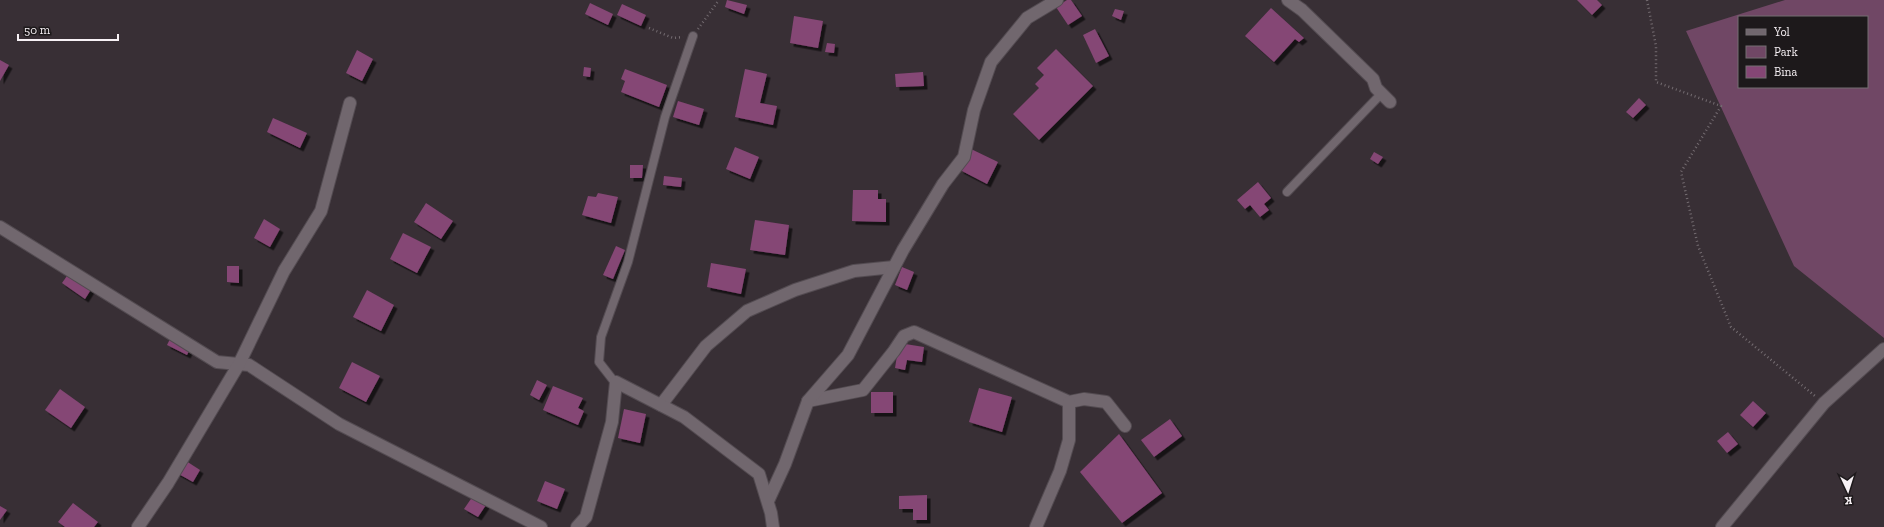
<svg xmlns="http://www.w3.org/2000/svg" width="1884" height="527" font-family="'Zilla Slab',serif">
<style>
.green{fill:#704765;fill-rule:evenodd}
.building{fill:#854675;filter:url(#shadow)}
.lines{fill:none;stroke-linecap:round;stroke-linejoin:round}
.service-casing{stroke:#534b51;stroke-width:10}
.minor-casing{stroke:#534b51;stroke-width:14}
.path{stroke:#746c71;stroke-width:2.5;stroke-dasharray:1 3;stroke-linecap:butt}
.service{stroke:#71676e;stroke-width:8}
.minor{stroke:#71676e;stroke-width:12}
</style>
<defs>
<filter id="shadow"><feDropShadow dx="3.5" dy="3.5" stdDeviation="0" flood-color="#0009"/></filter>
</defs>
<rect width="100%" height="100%" fill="#382f35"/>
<path class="green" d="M1785,0H1884V338L1794,266L1686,31ZM1739,17H1867V87H1739Z"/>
<g class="building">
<polygon points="727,0 747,5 744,14 725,7"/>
<polygon points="1067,0 1071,0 1082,16 1068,25 1056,7"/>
<polygon points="1577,0 1597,0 1602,5 1592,15"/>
<polygon points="590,3 613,14 608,25 585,14"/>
<polygon points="622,4 646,15 641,26 617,15"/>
<polygon points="1271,8 1304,38 1299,42 1295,39 1274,62 1245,36"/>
<polygon points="1115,9 1124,11 1121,20 1112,16"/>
<polygon points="794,16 823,21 818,48 790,43"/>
<polygon points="1095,29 1109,56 1096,63 1083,35"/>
<polygon points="827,43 835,44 834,53 825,52"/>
<polygon points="1056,49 1093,86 1039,140 1013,114 1039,88 1035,84 1044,75 1037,68"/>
<polygon points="357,50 373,59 362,81 346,73"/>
<polygon points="0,60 9,65 0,81"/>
<polygon points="584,67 591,68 590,77 583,76"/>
<polygon points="625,69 667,85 659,107 621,92 625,81 621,79"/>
<polygon points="745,69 767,74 760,103 777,106 773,125 735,117"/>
<polygon points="923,72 924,86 896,87 895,74"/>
<polygon points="1639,98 1646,105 1633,118 1626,112"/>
<polygon points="678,101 704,109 699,125 673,117"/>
<polygon points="273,118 307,133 300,148 267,132"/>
<polygon points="735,147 759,157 750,179 726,169"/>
<polygon points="971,149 998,162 987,184 960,170"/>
<polygon points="1374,152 1383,157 1378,164 1370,159"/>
<polygon points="630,165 643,165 642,178 630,178"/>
<polygon points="664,176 682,178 681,187 663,185"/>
<polygon points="1258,182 1271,198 1264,204 1269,210 1260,217 1250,205 1245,209 1237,200"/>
<polygon points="853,190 878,190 878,199 886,199 886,222 852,221"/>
<polygon points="598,193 618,197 611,223 582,215 588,196 596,197"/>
<polygon points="426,203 453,221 441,239 414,222"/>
<polygon points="264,219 280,229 270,247 254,238"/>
<polygon points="755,220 789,225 785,255 750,250"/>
<polygon points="403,233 431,247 417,273 390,259"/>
<polygon points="616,246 625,250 613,279 603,275"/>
<polygon points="711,263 746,269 741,294 707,287"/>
<polygon points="227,266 239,266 239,283 227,282"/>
<polygon points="902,267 914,272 907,290 895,285"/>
<polygon points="69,273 92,288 85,299 62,283"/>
<polygon points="367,290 394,305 381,331 353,317"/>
<polygon points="171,337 191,347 187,355 167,345"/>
<polygon points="899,343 924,347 922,362 907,360 905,370 895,368"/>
<polygon points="352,362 380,376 366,402 339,388"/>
<polygon points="537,380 547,385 539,400 530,395"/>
<polygon points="553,386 583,398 578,408 584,411 578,425 543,410"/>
<polygon points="979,388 1012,397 1002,432 969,422"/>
<polygon points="60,389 85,407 71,428 45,410"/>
<rect x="871" y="392" width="22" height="21"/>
<polygon points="1753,401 1766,413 1753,427 1740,415"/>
<polygon points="624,409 646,414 640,443 618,438"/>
<polygon points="1170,419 1182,436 1154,457 1141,440"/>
<polygon points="1728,432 1738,444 1727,453 1717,441"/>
<polygon points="1119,434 1162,493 1122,523 1080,472"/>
<polygon points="183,459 200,470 193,482 175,472"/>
<polygon points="545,481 565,489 557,509 537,501"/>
<polygon points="475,493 488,502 478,517 464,509"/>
<polygon points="927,495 927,520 913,520 913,509 899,509 899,496"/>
<polygon points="73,503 98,522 94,527 65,527 58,522"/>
<polygon points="0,506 7,510 0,520"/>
</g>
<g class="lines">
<g class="service-casing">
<g id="service">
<polyline points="1287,192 1382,93"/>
<polyline points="616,382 613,380 599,362 601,337 628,262 665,117 693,36"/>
</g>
</g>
<g class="minor-casing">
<g id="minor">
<polyline points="1288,0 1302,10 1373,79 1376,88 1390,102"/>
<polyline points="0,227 217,362 249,365 339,424 541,527"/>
<polyline points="808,401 863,390 894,351 904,336 914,332 1069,402 1084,399 1106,402 1125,426"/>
<polyline points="661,405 706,346 747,311 795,290 854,271 894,267"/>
<polyline points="768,501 785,464 808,401 848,355 903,250 943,184 964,157 974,110 991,62 1027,18 1057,0"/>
<polyline points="138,527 168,483 239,364 284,271 321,211 350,103"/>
<polyline points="577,527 586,517 612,422 616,382 684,417 759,474 771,513 773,527"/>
<polyline points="1036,527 1060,471 1069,440 1069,402"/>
<polyline points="1722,527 1824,403 1884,349"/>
</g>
</g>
<g class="path">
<polyline points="1647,0 1656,46 1656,82 1721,106 1681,172 1698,246 1731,327 1815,396"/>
<polyline points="649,28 673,38 683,37"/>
<polyline points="698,29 719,0"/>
</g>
<use href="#service" class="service"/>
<use href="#minor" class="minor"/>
</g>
<rect x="1738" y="16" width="130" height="72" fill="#1d191b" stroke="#746f72"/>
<rect x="1746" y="29" width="20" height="6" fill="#71676e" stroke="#746f72"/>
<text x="1774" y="36" font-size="12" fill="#f7f1f5">Yol</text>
<rect x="1746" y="46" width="20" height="12" fill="#704765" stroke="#746f72"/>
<text x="1774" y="56" font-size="12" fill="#f7f1f5">Park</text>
<rect x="1746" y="66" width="20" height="12" fill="#854675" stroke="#746f72"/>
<text x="1774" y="76" font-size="12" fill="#f7f1f5">Bina</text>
<g transform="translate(1848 491) rotate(176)" stroke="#1d191b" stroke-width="3" paint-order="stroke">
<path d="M0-3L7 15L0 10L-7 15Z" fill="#f7f1f5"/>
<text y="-6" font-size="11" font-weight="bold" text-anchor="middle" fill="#f7f1f5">K</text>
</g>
<path d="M18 34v6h100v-6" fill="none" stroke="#f7f1f5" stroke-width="2"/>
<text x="24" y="34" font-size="12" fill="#f7f1f5" stroke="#1d191b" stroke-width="3" paint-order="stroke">50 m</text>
</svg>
